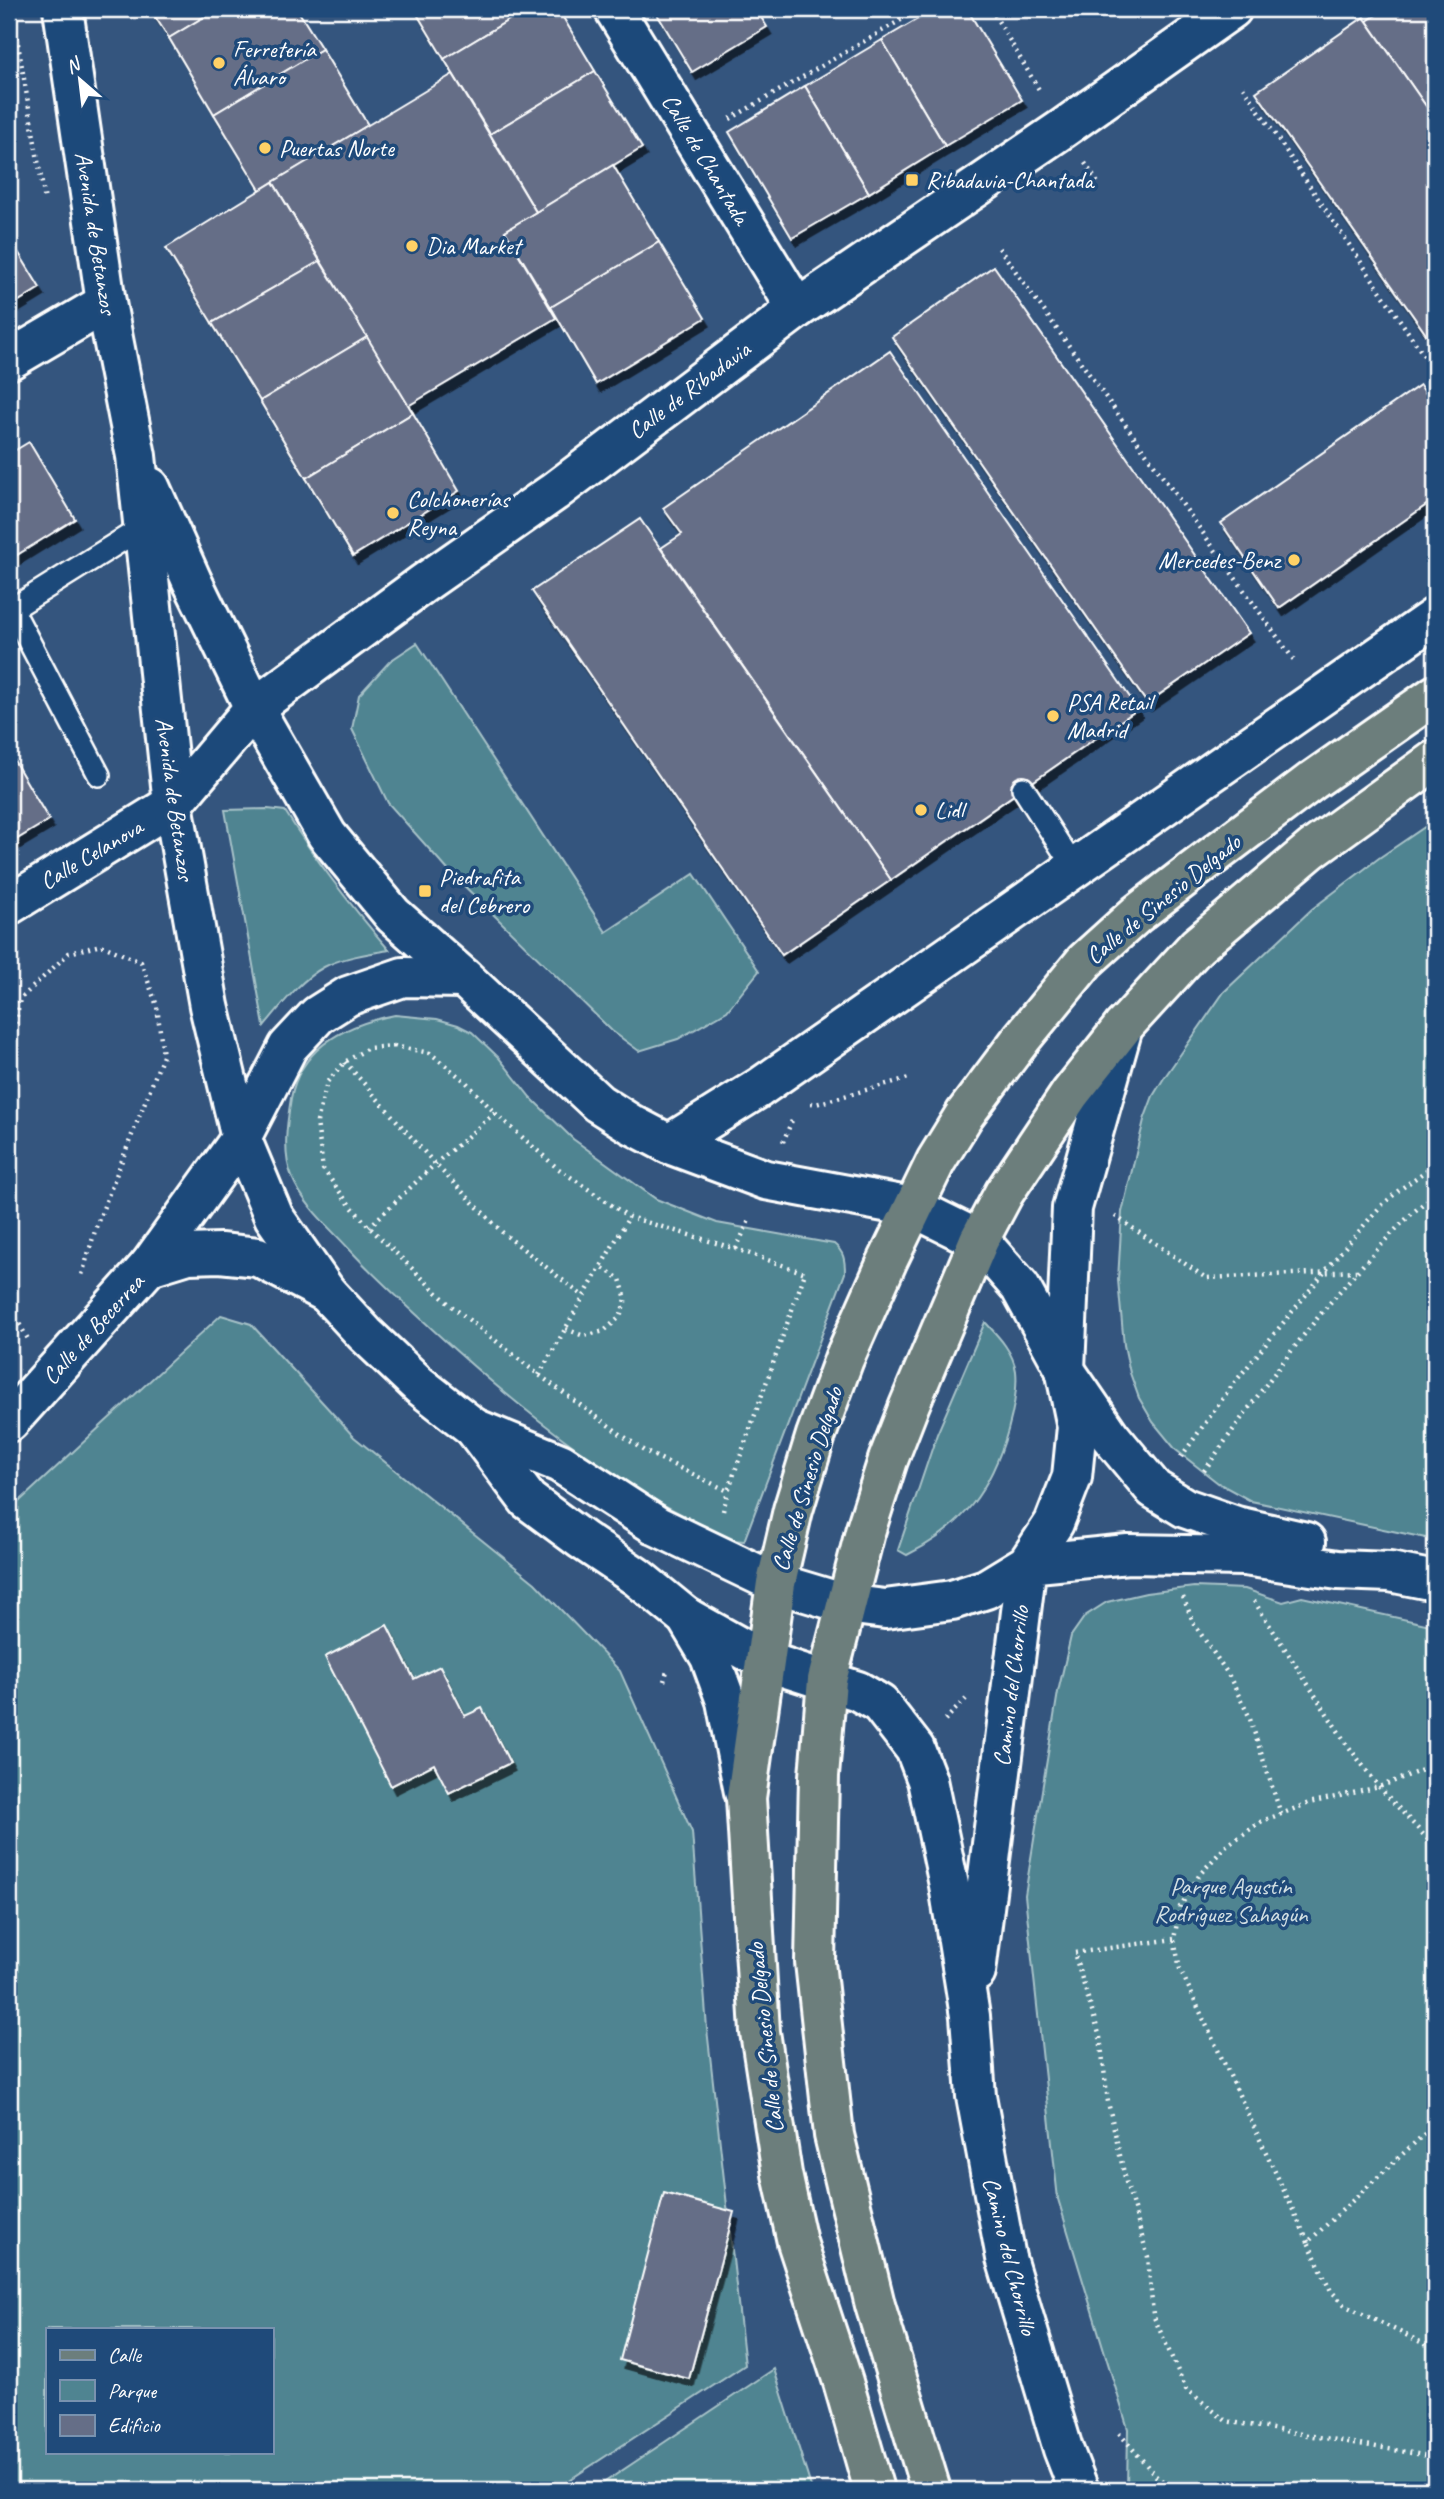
<svg xmlns="http://www.w3.org/2000/svg" width="1444" height="2499" font-family="Caveat,sans-serif">
<style>
.green{fill:#4f8491;stroke:#a7c2c8;stroke-width:2;fill-rule:evenodd}
.building{fill:#656e87;stroke:#fff;stroke-width:2;filter:url(#shadow)}
.lines{fill:none;stroke-linecap:round;stroke-linejoin:round}
.service-casing{stroke:#fff;stroke-width:26}
.minor-casing{stroke:#fff;stroke-width:44}
.tertiary-casing{stroke:#fff;stroke-width:44}
.primary-casing{stroke:#fff;stroke-width:44}
.path{stroke:#fff;stroke-width:4.5;stroke-dasharray:2 5;stroke-linecap:butt}
.service{stroke:#1f4a7a;stroke-width:21}
.minor{stroke:#1f4a7a;stroke-width:38}
.tertiary{stroke:#1f4a7a;stroke-width:38}
.primary{stroke:#6c7e7c;stroke-width:38}
.poi-dot{fill:#ffd166;stroke:#1f4a7a;stroke-width:2.5}
.labels{text-anchor:middle;dominant-baseline:central;stroke-width:7;stroke-linejoin:round;paint-order:stroke}
.poi-label{font-size:24px;fill:#fff;stroke:#1f4a7a;text-anchor:start}
.street-label{font-size:24px;fill:#fff;stroke:#1f4a7a}
.park-label{font-size:24px;fill:#d3e0e4;stroke:#1f4a7a}
</style>
<defs>
<filter id="shadow"><feDropShadow dx="4.5" dy="8" stdDeviation="0" flood-color="#0009"/></filter>
</defs>
<rect width="100%" height="100%" fill="#34557e"/>
<filter id="ink" filterUnits="userSpaceOnUse"><feTurbulence type="fractalNoise" baseFrequency=".0143" numOctaves="2"/><feDisplacementMap in="SourceGraphic" scale="14" xChannelSelector="R" yChannelSelector="G"/><feConvolveMatrix kernelMatrix="1 2 1 2 8 2 1 2 1" color-interpolation-filters="sRGB"/></filter>
<g filter="url(#ink)">
<g class="green">
<polygon points="417,643 606,932 694,874 759,971 727,1011 678,1039 639,1051 612,1031 447,869 388,803 352,729 359,695 390,661"/>
<path d="M268,809L285,811C316,861 351,906 389,950C368,954 343,957 324,967C300,980 281,1006 264,1026L225,810Z"/>
<polygon points="1435,820 1435,1540 1251,1501 1218,1483 1176,1450 1153,1422 1139,1398 1130,1373 1124,1345 1118,1280 1122,1212 1144,1120 1153,1096 1164,1078 1224,992 1312,909 1379,858"/>
<path d="M395,1015L437,1019L458,1025L472,1032L499,1058L530,1097L573,1139L656,1199L717,1223L834,1244C844,1252 845,1260 845,1273L744,1541L732,1540C704,1526 676,1512 648,1496C570,1449 498,1390 431,1328C404,1303 376,1278 351,1251C330,1228 304,1206 292,1177C282,1153 287,1123 291,1098C301,1046 348,1024 395,1015Z"/>
<path d="M221,1315L251,1324L354,1437L535,1583L620,1671L692,1832L707,2029L745,2365L554,2490H9V1511ZM47,2329H271V2452H47Z"/>
<path d="M985,1322C998,1336 1013,1351 1016,1371C1018,1390 1013,1412 1008,1430C991,1489 963,1528 907,1555L898,1550L937,1434Z"/>
<polygon points="1194,1587 1245,1589 1283,1602 1302,1597 1435,1626 1435,2490 1127,2490 1128,2429 1058,2199 1025,1895 1058,1692 1071,1636 1085,1616 1107,1602 1146,1593"/>
<polygon points="774,2369 812,2490 593,2490"/>
</g>
<g class="building">
<polygon points="150,9 217,9 169,38"/>
<polygon points="217,9 297,9 322,49 214,114 169,38"/>
<polygon points="414,9 527,9 444,59"/>
<polygon points="527,9 558,9 595,71 490,134 444,59"/>
<polygon points="654,9 756,9 767,27 692,72"/>
<polygon points="935,9 967,9 1022,100 945,146 882,40"/>
<polygon points="1386,9 1435,9 1435,119 1367,21"/>
<polygon points="1364,17 1435,119 1435,347 1256,92"/>
<polygon points="882,40 945,146 869,193 805,86"/>
<polygon points="322,49 368,125 260,190 214,114"/>
<polygon points="595,71 642,148 536,212 490,134"/>
<polygon points="453,74 536,212 505,231 556,318 408,406 273,182"/>
<polygon points="805,86 869,193 792,238 729,132"/>
<polygon points="613,165 659,242 551,307 505,231"/>
<polygon points="273,182 320,261 212,323 166,248"/>
<polygon points="9,237 40,288 9,307"/>
<polygon points="659,242 705,318 596,384 551,307"/>
<polygon points="320,261 367,337 260,401 212,323"/>
<polygon points="994,266 1249,633 1147,703 892,337"/>
<polygon points="367,337 413,413 306,478 260,401"/>
<polygon points="890,351 1138,709 891,880 661,548 682,534 663,508"/>
<polygon points="1420,385 1435,407 1435,499 1279,608 1221,523"/>
<polygon points="413,413 459,491 353,556 306,478"/>
<polygon points="29,442 75,519 9,560 9,454"/>
<polygon points="640,519 891,880 782,955 532,591"/>
<polygon points="9,752 49,820 9,844"/>
<polygon points="387,1625 414,1679 440,1666 465,1716 482,1708 510,1763 449,1793 434,1764 391,1786 325,1657"/>
<polygon points="664,2193 734,2212 689,2379 620,2360"/>
</g>
<g class="lines">
<g class="service-casing">
<g id="service">
<polyline points="99,775 12,609 143,527"/>
<polyline points="1023,788 1075,869"/>
</g>
</g>
<g class="minor-casing">
<g id="minor">
<polyline points="614,9 797,309"/>
<polyline points="9,360 106,303"/>
<polyline points="9,905 173,804 254,708 424,583 554,492 797,309 1062,129 1232,9"/>
<polyline points="669,1144 759,1088 1435,617"/>
<polyline points="149,1266 188,1254 220,1253 258,1257 327,1293"/>
<polyline points="1065,1370 1110,1436 1154,1489 1185,1508 1236,1526 1306,1542"/>
<polyline points="9,1422 149,1266 241,1138"/>
<polyline points="686,1617 765,1661 858,1691 880,1704 915,1749 927,1780 949,1885 970,2016 976,2096 1006,2258 1063,2449 1079,2490"/>
<polyline points="976,1972 1027,1564 1128,1554 1244,1556 1338,1570 1390,1572 1435,1581"/>
</g>
</g>
<g class="tertiary-casing">
<g id="tertiary">
<polyline points="63,9 106,303 136,456 173,804 209,1006 241,1138 274,1217 327,1293 365,1334 419,1385 474,1428 528,1500 582,1540 637,1577 686,1617 710,1657 726,1701 744,1792"/>
<polyline points="150,487 192,581 254,708 327,835 393,915 464,978 598,1103 631,1124 669,1144 766,1180 912,1207 979,1240 1020,1287 1065,1369"/>
<polyline points="241,1138 288,1047 318,1015 348,996 403,977 464,978"/>
<polyline points="474,1428 560,1463 657,1526 776,1583 846,1604 885,1609 952,1600 986,1589 1027,1564 1054,1523 1072,1477 1077,1427 1065,1369 1072,1208 1123,1027"/>
</g>
</g>
<g class="primary-casing">
<g id="primary">
<polyline points="874,2490 843,2382 797,2242 782,2174 760,2032 746,1798 776,1583 793,1510 816,1435 844,1359 887,1262 936,1161 965,1114 1022,1038 1085,961 1137,914 1194,870 1312,781 1435,695"/>
<polyline points="931,2490 875,2305 834,2135 815,1962 819,1776 827,1680 865,1532 888,1460 909,1406 979,1240 1004,1193 1070,1094 1123,1027 1197,946 1312,849 1435,760"/>
</g>
</g>
<g class="path">
<polyline points="12,9 45,201"/>
<polyline points="991,9 1041,93"/>
<polyline points="1243,87 1435,372"/>
<polyline points="730,119 920,9"/>
<polyline points="1085,163 1098,183"/>
<polyline points="999,248 1296,663"/>
<polygon points="394,1046 430,1053 466,1082 495,1113 556,1167 629,1217 736,1249 805,1273 728,1491 644,1451 539,1375 449,1304 369,1227 345,1199 323,1169 317,1122 327,1082 345,1062 368,1048"/>
<polyline points="9,1058 20,999 69,953 101,945 141,962 157,1006 163,1056 97,1224 82,1275"/>
<polyline points="345,1062 435,1164 503,1233 584,1297"/>
<polyline points="811,1103 816,1104 912,1077"/>
<polyline points="783,1142 793,1118"/>
<polyline points="1115,1216 1206,1278 1356,1271"/>
<polyline points="369,1227 435,1164 495,1113"/>
<polyline points="736,1249 750,1218"/>
<polyline points="9,1306 28,1339"/>
<polyline points="566,1329 584,1336 604,1331 620,1317 626,1299 620,1279 601,1267"/>
<polyline points="539,1375 629,1217"/>
<polyline points="1181,1457 1231,1387 1340,1253 1379,1208 1398,1191 1435,1164"/>
<path d="M1204,1471C1254,1400 1304,1330 1362,1266C1385,1240 1408,1215 1435,1194"/>
<polyline points="723,1511 728,1491"/>
<polyline points="1183,1597 1194,1624 1228,1674 1249,1716 1281,1814"/>
<polyline points="1254,1601 1346,1743 1379,1787 1435,1847"/>
<polyline points="664,1681 667,1671"/>
<polyline points="945,1720 966,1699"/>
<polyline points="1174,1939 1074,1953 1100,2037 1108,2102 1126,2182 1148,2257 1153,2315 1186,2389 1226,2421 1435,2457"/>
<polyline points="1435,2124 1308,2242 1331,2291 1346,2306 1435,2349"/>
<polyline points="1308,2242 1180,1969 1174,1939 1180,1907 1200,1874 1226,1846 1262,1821 1281,1814 1309,1803 1379,1787 1435,1765"/>
<polyline points="1119,2433 1168,2490"/>
<polyline points="1161,2480 1181,2490"/>
</g>
<use href="#service" class="service"/>
<use href="#minor" class="minor"/>
<use href="#tertiary" class="tertiary"/>
<use href="#primary" class="primary"/>
</g>
</g>
<g class="poi-dot">
<circle cx="219" cy="63" r="7"/>
<circle cx="265" cy="148" r="7"/>
<rect x="905" y="173" width="14" height="14" rx="3.5"/>
<circle cx="412" cy="246" r="7"/>
<circle cx="393" cy="513" r="7"/>
<circle cx="1294" cy="560" r="7"/>
<circle cx="1053" cy="716" r="7"/>
<circle cx="921" cy="810" r="7"/>
<rect x="418" y="884" width="14" height="14" rx="3.5"/>
</g>
<g class="labels">
<g class="poi-label">
<text x="233" y="49">Ferretería<tspan x="233" dy="28">Álvaro</tspan></text>
<text x="279" y="148">Puertas Norte</text>
<text x="926" y="180">Ribadavia-Chantada</text>
<text x="426" y="246">Dia Market</text>
<text x="407" y="499">Colchonerías<tspan x="407" dy="28">Reyna</tspan></text>
<text x="1280" y="560" text-anchor="end">Mercedes-Benz</text>
<text x="1067" y="702">PSA Retail<tspan x="1067" dy="28">Madrid</tspan></text>
<text x="935" y="810">Lidl</text>
<text x="439" y="877">Piedrafita<tspan x="439" dy="28">del Cebrero</tspan></text>
</g>
<g class="street-label">
<text transform="translate(706 159) rotate(59)">Calle de Chantada</text>
<text transform="translate(96 233) rotate(81)">Avenida de Betanzos</text>
<text transform="translate(689 390) rotate(-37)">Calle de Ribadavia</text>
<text transform="translate(175 799) rotate(82)">Avenida de Betanzos</text>
<text transform="translate(91 854) rotate(-31)">Calle Celanova</text>
<text transform="translate(1163 899) rotate(-39)">Calle de Sinesio Delgado</text>
<text transform="translate(93 1329) rotate(-48)">Calle de Becerrea</text>
<text transform="translate(807 1479) rotate(-73)">Calle de Sinesio Delgado</text>
<text transform="translate(1011 1686) rotate(-83)">Camino del Chorrillo</text>
<text transform="translate(765 2038) rotate(-96)">Calle de Sinesio Delgado</text>
<text transform="translate(1010 2256) rotate(76)">Camino del Chorrillo</text>
</g>
<g class="park-label">
<text x="1231" y="1886">Parque Agustín<tspan x="1231" dy="28">Rodríguez Sahagún</tspan></text>
</g>
</g>
<rect width="1444" height="2499" fill="none" stroke="#1f4a7a" stroke-width="35"/>
<rect x="18" y="18" width="1409" height="2464" fill="none" stroke="#fff" stroke-width="2.5" filter="url(#ink)"/>
<rect x="46" y="2328" width="228" height="126" fill="#1f4a7a" stroke="#7992af" stroke-width="2"/>
<rect x="60" y="2350" width="35" height="10" fill="#6c7e7c" stroke="#7992af" stroke-width="2"/>
<text x="108" y="2362" font-size="21" fill="#ffffff">Calle</text>
<rect x="60" y="2380" width="35" height="21" fill="#4f8491" stroke="#7992af" stroke-width="2"/>
<text x="108" y="2398" font-size="21" fill="#ffffff">Parque</text>
<rect x="60" y="2415" width="35" height="21" fill="#656e87" stroke="#7992af" stroke-width="2"/>
<text x="108" y="2432" font-size="21" fill="#ffffff">Edificio</text>
<g transform="translate(80 80) rotate(332)" stroke="#1f4a7a" stroke-width="5" paint-order="stroke">
<path d="M0-5L12 26L0 18L-12 26Z" fill="#ffffff"/>
<text y="-10" font-size="19" font-weight="bold" text-anchor="middle" fill="#ffffff">N</text>
</g>
</svg>
